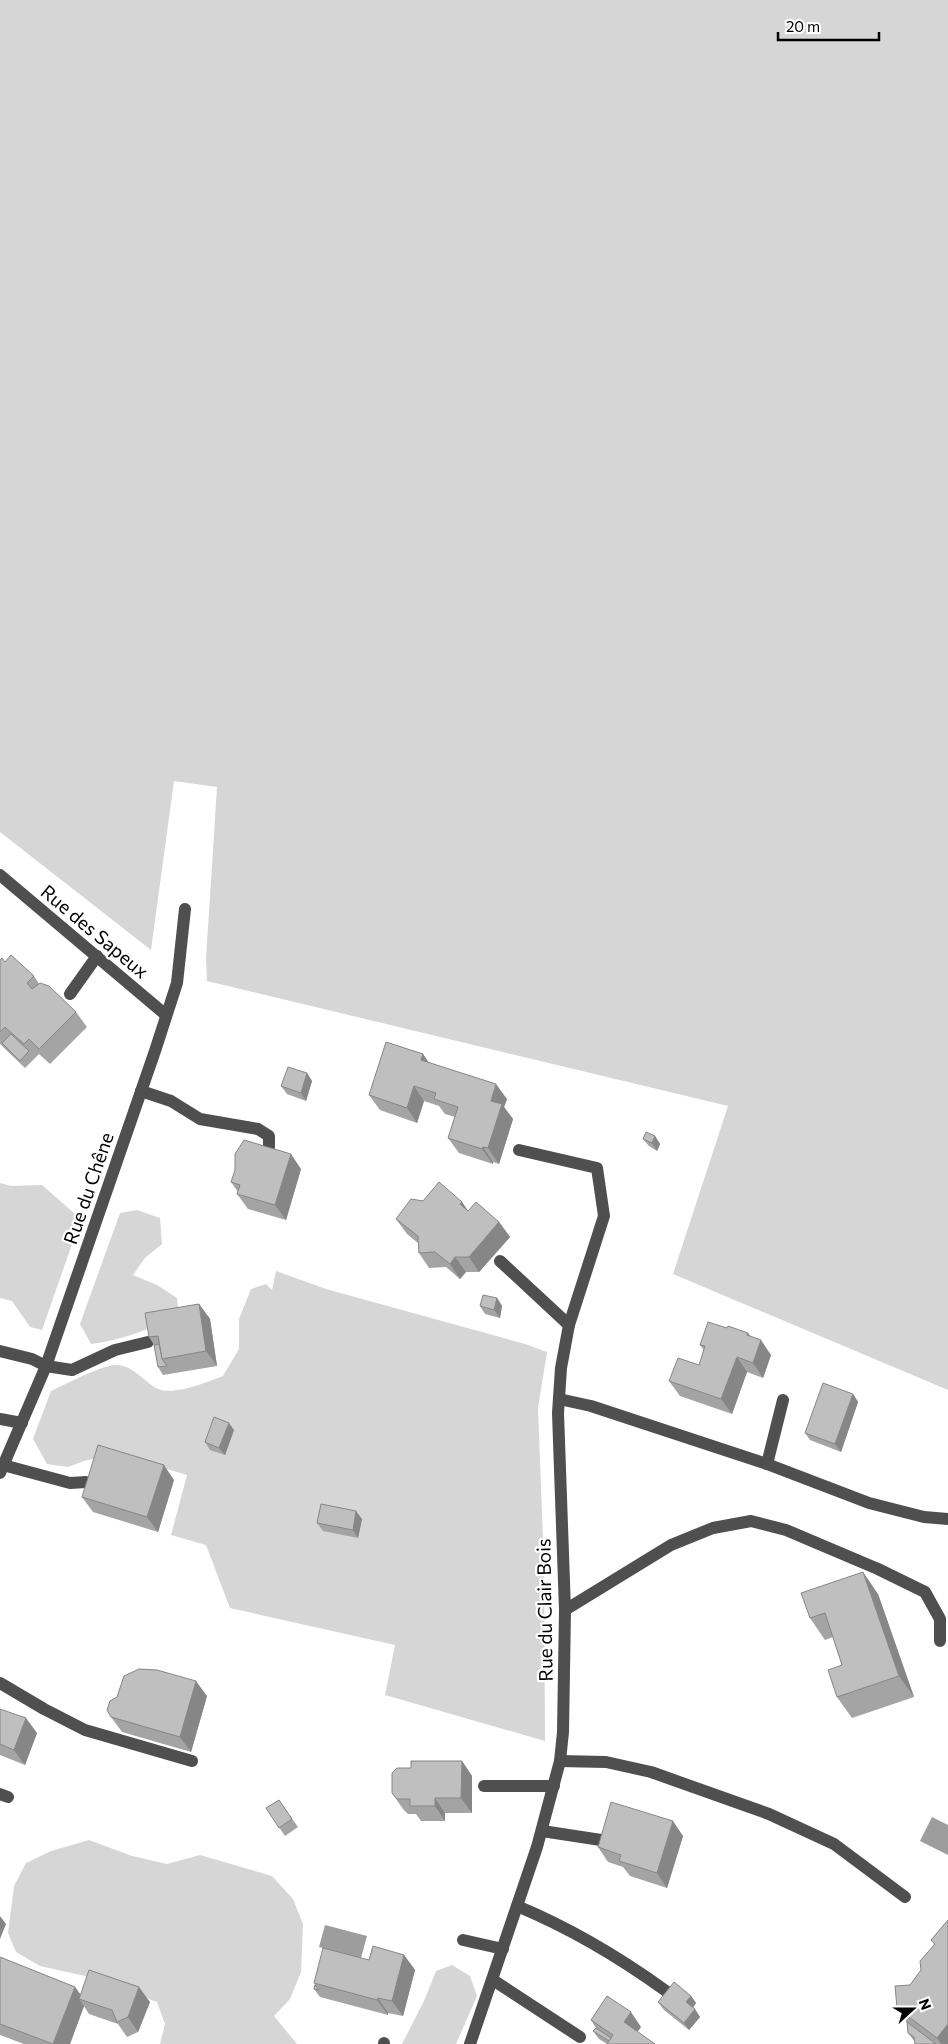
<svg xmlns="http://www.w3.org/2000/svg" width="948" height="2044" font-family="Commissioner,sans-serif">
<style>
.green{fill:#d6d6d6}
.water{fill:#9d9d9d}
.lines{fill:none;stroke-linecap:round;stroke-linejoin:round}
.minor{stroke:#4f4f4f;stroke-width:12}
.wall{fill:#a4a4a4}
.shaded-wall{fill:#868686}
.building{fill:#bfbfbf;stroke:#868686}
.labels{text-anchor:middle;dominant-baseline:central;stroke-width:4.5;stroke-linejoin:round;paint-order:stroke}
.street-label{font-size:19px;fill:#000;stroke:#fff}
</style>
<rect width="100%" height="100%" fill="#fff"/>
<g class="green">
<polygon points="0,0 948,0 948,1390 673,1274 728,1106 207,981 206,959 217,787 174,781 151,950 0,832"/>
<polygon points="0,1183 11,1186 42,1185 75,1214 78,1227 42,1330 30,1327 12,1301 0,1298"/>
<path d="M137,1210L160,1218L162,1244L145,1258L133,1275L157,1285L177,1298L179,1315C150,1329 123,1340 91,1344L80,1324L120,1213Z"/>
<path d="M276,1271L326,1289L525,1344L547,1352L538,1408L544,1566L545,1741L385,1695L395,1645L230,1608L206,1545L171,1535L187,1475L117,1454L84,1461L68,1467L47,1464L33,1439L51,1391C64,1385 104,1364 116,1365C132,1365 144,1381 156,1388C172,1397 207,1382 223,1376L239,1349V1319L251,1289L266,1284L272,1290Z"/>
<polygon points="89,1840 132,1856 167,1864 200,1855 272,1876 293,1899 303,1924 301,1972 290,1999 274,2016 297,2044 160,2044 165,2024 157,2002 94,1978 40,1966 16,1952 8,1933 14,1886 26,1863 51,1851"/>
<polygon points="452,1965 470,1976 477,1996 456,2044 402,2044 424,2001 436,1971"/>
</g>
<g class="water">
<polygon points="932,1817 948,1825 948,1855 920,1841"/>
<polygon points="325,1925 367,1936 361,1958 319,1947"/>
</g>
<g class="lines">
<g class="minor">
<polyline points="0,875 166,1015"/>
<polyline points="70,994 97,956"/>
<polyline points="141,1091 171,1101 200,1119 258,1129 269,1136 269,1147"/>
<polyline points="500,1261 569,1325"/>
<polyline points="0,1351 32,1359 46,1366 72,1370 115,1350 148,1342"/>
<polyline points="559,1399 591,1406 767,1464 869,1503 924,1517 948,1519"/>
<polyline points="0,1419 22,1423"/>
<polyline points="767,1464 783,1400"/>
<polyline points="3,1465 70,1483 86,1482"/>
<polyline points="0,1473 46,1366 155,1051 177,983 185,909"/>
<polyline points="565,1610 671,1545 713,1528 751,1521 786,1530 878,1569 925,1592 940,1619 940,1641"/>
<polyline points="0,1683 44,1709 85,1730 192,1761"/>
<polyline points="560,1761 606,1762 651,1772 769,1814 834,1844 905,1897"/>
<polyline points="484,1786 554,1786"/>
<polyline points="0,1794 8,1797"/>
<polyline points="542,1831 601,1840"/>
<path d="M517,1906C570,1928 619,1957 666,1991"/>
<polyline points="463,1940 503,1949"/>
<polyline points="493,1980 580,2037"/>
<polyline points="384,2043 384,2044"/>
<polyline points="470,2044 537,1847 560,1761 563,1732 565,1610 558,1413 561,1368 569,1325 604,1216 597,1168 519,1150"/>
</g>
</g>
<g class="wall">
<polygon points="0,960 34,976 39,984 76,1012 87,1027 50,1064 39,1054 25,1068 0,1044"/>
<polygon points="423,1054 429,1063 507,1099 504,1107 513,1119 499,1164 493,1162 493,1164 459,1153 448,1138 455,1117 445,1114 439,1106 424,1101 417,1123 380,1110 369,1095"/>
<polygon points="307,1073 312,1081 306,1101 287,1094 281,1086"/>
<polygon points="655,1136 660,1144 657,1151 649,1146 643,1139"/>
<polygon points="301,1169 286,1220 248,1209 237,1194 238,1192 231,1182"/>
<polygon points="423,1201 462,1202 468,1211 499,1222 510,1237 479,1272 466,1272 460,1279 446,1267 429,1268 419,1253 418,1243 407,1234 396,1219"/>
<polygon points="497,1298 502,1306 500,1318 485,1314 480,1306"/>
<polygon points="199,1304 210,1319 217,1366 163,1375 158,1367 154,1345 149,1337"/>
<polygon points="751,1337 771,1355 763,1378 747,1372 732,1414 680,1396 669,1381 699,1365 704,1350 700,1345"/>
<polygon points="853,1394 858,1402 841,1452 810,1440 805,1433"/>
<polygon points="234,1430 225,1455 210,1450 205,1442"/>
<polygon points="174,1480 158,1532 93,1512 82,1497"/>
<polygon points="362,1519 358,1538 323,1531 317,1523"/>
<polygon points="878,1594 914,1697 852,1718 837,1697 842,1665 833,1637 825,1640 810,1618"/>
<polygon points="207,1696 191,1752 122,1732 111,1717"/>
<polygon points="0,1709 37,1733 25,1765 0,1755"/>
<polygon points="462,1761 472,1776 472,1813 445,1813 445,1821 421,1821 416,1814 408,1814 403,1809 392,1793 411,1768"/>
<polygon points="279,1800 298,1827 285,1836 266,1808"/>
<polygon points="683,1836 667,1888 630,1876 623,1867 608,1862 598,1847"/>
<polygon points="948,1920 948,2044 915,2044 915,2042 908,2033 907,2023 897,2008 910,1985 921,1970 934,1944 931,1940"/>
<polygon points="404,1955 415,1970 403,2016 388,2013 388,2015 320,1997 314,1989 315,1985 314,1983 369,1960"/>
<polygon points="0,1957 75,1987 80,1994 150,2002 138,2032 127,2037 118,2024 89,2014 84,2006 70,2044 24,2044 0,2035"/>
<polygon points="691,1996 696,2003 693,2008 700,2017 689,2030 664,2010 658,2002"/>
<polygon points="591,2020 641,2027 607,2044 599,2039 593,2031 596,2028"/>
</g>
<g class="shaded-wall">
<polygon points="423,1054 433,1069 421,1060"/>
<polygon points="307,1073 312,1081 306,1101 301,1093"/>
<polygon points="496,1084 507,1099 504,1107 513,1119 499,1164 488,1148 491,1101"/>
<polygon points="414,1086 424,1101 417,1123 407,1108"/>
<polygon points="655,1136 660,1144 657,1151 652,1143"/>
<polygon points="483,1147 493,1162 493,1164 482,1149"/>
<polygon points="291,1154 301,1169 286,1220 275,1205"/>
<polygon points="462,1202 472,1217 460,1204"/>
<polygon points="499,1222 510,1237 479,1272 469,1257"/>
<polygon points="455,1257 466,1272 460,1279 450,1264"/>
<polygon points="497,1298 502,1306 500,1318 494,1310"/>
<polygon points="199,1304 210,1319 217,1366 206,1351"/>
<polygon points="748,1333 758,1347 761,1340 771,1355 763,1378 753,1363 747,1335"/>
<polygon points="737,1357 747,1372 732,1414 721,1399"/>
<polygon points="853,1394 858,1402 841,1452 835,1444"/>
<polygon points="229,1423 234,1430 225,1455 219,1448"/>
<polygon points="164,1465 174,1480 158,1532 147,1517"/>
<polygon points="356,1511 362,1519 358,1538 353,1530"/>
<polygon points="863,1572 878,1594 914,1697 899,1676"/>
<polygon points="196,1681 207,1696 191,1752 180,1737"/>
<polygon points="26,1718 37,1733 25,1765 14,1750"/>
<polygon points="462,1761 472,1776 472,1813 461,1798"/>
<polygon points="435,1798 445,1813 445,1821 435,1806"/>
<polygon points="673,1821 683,1836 667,1888 657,1873"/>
<polygon points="0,1916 6,1924 0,1939"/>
<polygon points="404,1955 415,1970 403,2016 392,2001"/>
<polygon points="75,1987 85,2001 79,1999 84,2006 70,2044 53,2044"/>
<polygon points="139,1987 150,2002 138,2032 128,2017"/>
<polygon points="691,1996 696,2003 691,2009 686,2002"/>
<polygon points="378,1998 388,2013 388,2015 377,2000"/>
<polygon points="695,2009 700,2017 689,2030 684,2023"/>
<polygon points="631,2012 641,2027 634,2037 624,2022"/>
<polygon points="948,2024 948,2044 941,2044 937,2038"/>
</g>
<g class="building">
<polygon points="11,955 34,976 27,983 32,989 40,983 49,986 76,1012 39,1049 29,1039 24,1044 5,1027 0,1032 0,960 2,958 5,962"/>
<polygon points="11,1034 29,1051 20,1061 2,1043"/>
<polygon points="386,1042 423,1054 421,1060 496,1084 491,1101 502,1104 488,1148 483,1147 482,1149 448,1138 458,1107 434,1099 436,1093 414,1086 407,1108 369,1095"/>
<polygon points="288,1067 307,1073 301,1093 281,1086"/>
<polygon points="646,1132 655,1136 652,1143 643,1139"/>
<polygon points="244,1140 291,1154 275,1205 237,1194 240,1185 231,1182 235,1170 235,1154"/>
<polygon points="439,1182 462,1202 460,1204 468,1211 476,1202 499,1222 469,1257 455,1257 450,1264 435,1252 419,1253 418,1236 396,1219 411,1199 423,1201"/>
<polygon points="483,1295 497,1298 494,1310 480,1306"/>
<polygon points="199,1304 206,1351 162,1359 158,1336 149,1337 145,1313"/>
<polygon points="708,1322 727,1328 728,1326 748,1333 747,1335 761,1340 753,1363 737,1357 721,1399 669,1381 678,1358 699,1365 705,1346 700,1345"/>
<polygon points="159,1344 162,1359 167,1366 158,1367 154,1345"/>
<polygon points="823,1383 853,1394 835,1444 805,1433"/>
<polygon points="214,1417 229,1423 219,1448 205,1442"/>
<polygon points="98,1445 164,1465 147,1517 82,1497"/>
<polygon points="321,1504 356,1511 353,1530 317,1523"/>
<polygon points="863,1572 899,1676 837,1697 828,1670 842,1665 825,1613 810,1618 801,1593"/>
<polygon points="139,1669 157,1670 196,1681 180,1737 111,1717 107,1710 110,1701 117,1697 124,1676"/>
<polygon points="0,1709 26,1718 14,1750 0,1744"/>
<polygon points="411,1761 462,1761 461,1798 435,1798 435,1806 410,1806 410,1799 397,1799 392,1793 392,1773 397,1768 411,1768"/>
<polygon points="279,1800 292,1819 279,1828 266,1808"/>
<polygon points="611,1802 673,1821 657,1873 619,1861 621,1855 598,1847"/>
<polygon points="948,1920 948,2024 937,2038 897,2008 895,1986 910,1985 921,1970 920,1961 935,1944 931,1940"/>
<polygon points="373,1946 404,1955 392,2001 378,1998 377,2000 314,1983 323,1948 369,1960"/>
<polygon points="0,1957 75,1987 53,2044 0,2024"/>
<polygon points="89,1970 139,1987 128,2017 117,2022 112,2010 79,1999"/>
<polygon points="674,1982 691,1996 686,2002 695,2009 684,2023 658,2002"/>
<polygon points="315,1985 319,1990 314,1989"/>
<polygon points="607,1996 631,2012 624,2022 655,2044 607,2044 613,2035 591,2020"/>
<polygon points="907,2022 936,2044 915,2044 914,2037 908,2033"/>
<polygon points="596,2028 611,2038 609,2041 593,2031"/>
</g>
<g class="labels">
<g class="street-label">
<text transform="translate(95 931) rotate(40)">Rue des Sapeux</text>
<text transform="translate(88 1188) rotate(-71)">Rue du Chêne</text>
<text transform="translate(544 1610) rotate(-91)">Rue du Clair Bois</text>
</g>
</g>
<g transform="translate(913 2009) rotate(69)" stroke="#ffffff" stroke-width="4" paint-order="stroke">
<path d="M0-4L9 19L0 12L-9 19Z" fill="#000000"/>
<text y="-8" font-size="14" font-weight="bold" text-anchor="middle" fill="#000000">N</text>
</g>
<path d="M778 32v8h101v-8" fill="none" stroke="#000000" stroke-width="2.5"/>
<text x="786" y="32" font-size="15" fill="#000000" stroke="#ffffff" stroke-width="4" paint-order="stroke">20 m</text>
</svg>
